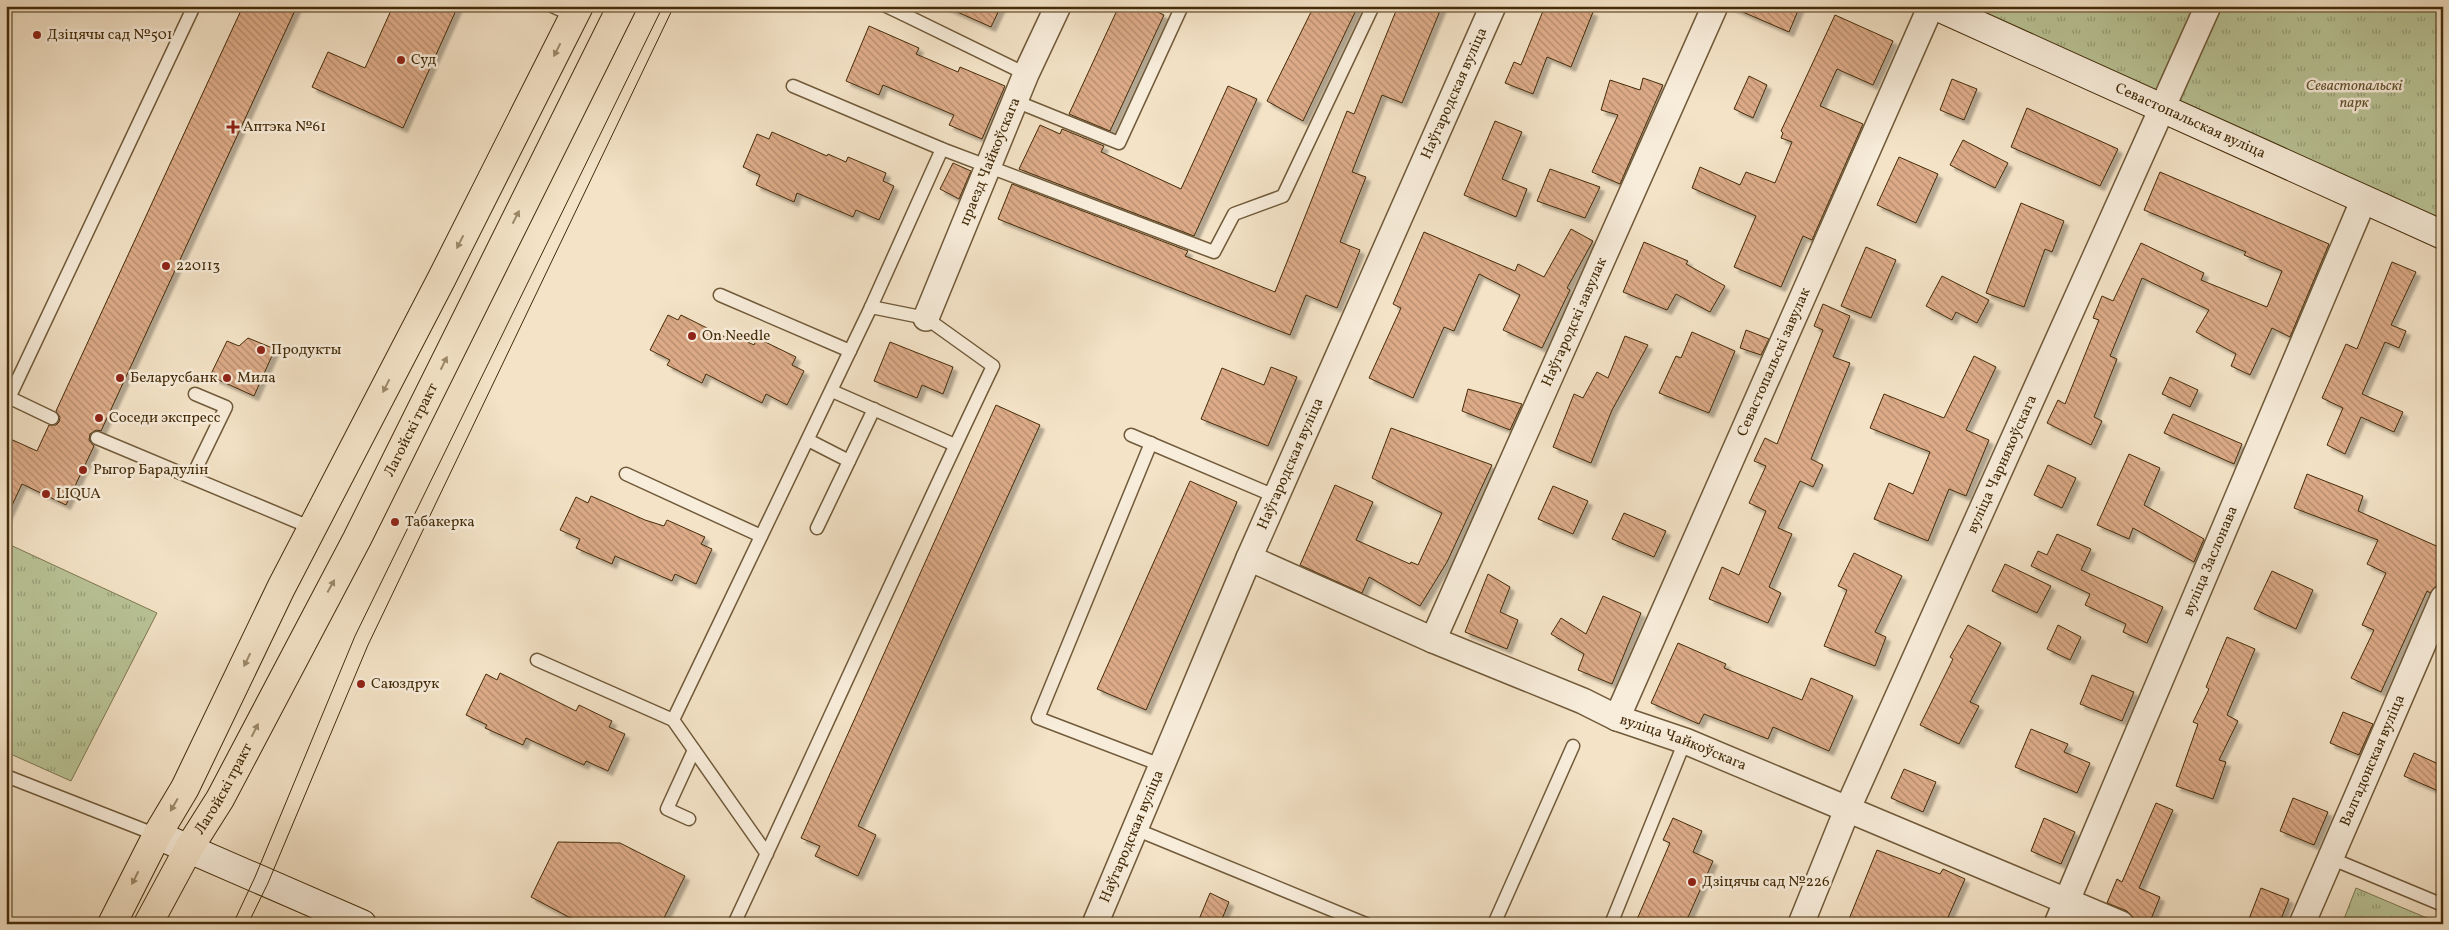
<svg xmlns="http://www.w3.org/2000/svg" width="2449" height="930" font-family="Vollkorn,serif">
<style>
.park{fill:url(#park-tufts);stroke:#7e7850}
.building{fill:url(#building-back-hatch);stroke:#442c0a;filter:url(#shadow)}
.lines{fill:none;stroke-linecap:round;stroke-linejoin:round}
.lane-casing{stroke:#705a39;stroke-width:15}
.street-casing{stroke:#705a39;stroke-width:28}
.secondary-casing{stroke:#442c0a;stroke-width:30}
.primary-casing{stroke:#442c0a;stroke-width:30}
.lane{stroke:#f8eddb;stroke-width:12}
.street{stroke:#f8eddb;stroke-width:25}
.secondary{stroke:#f8eddb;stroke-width:28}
.primary{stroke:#f4e3c7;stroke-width:28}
.tram{stroke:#442c0a;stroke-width:1}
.oneway{fill:#9c8868}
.poi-dot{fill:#8f2418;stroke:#f8eddb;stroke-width:2}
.labels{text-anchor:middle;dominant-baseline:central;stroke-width:5;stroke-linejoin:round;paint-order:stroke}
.poi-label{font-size:15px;fill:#442c0a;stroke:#f8eddb;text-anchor:start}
.park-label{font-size:15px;font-style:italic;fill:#61522d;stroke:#f8eddb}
.street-label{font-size:15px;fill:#442c0a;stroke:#f8eddb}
</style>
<defs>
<pattern id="park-tufts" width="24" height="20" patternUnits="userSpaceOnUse" patternTransform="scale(1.25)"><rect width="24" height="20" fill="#b9c497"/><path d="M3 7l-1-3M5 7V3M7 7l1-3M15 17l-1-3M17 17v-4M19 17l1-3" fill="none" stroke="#989f79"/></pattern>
<pattern id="building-back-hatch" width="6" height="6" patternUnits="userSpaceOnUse" patternTransform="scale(1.25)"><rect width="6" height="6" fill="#ddab88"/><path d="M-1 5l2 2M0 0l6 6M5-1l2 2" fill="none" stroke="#b58b6d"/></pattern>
<filter id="shadow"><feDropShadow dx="4.5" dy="4.5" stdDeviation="1" flood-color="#0004"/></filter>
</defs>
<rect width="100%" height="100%" fill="#f4e3c7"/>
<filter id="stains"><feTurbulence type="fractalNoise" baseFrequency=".004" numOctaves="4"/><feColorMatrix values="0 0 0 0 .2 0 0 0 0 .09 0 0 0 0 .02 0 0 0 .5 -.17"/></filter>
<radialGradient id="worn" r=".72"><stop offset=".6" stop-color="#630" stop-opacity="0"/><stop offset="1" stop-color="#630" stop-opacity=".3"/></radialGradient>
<g class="park">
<polygon points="1944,6 2443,6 2443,229"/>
<polygon points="6,543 157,613 71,781 6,752"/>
<polygon points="2356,888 2441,924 2342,924"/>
</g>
<g class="building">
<polygon points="243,6 297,6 101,431 96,430 90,434 89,440 94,446 66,505 22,484 6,518 6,437 37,451 49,425 56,425 59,422 60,417 56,411"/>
<polygon points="393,6 458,6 403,128 312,87 328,52 365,68"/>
<polygon points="944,6 1001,6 991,27"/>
<polygon points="1119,6 1145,6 1164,15 1110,131 1069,114"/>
<polygon points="1314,6 1358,6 1303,121 1267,101"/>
<polygon points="1398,6 1442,6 1402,103 1382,95 1352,172 1366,177 1340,242 1360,250 1337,308 1306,295 1290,335 998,219 1012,184 1188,251 1185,256 1275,292 1347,111 1354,114"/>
<polygon points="1545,6 1580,6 1593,12 1571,67 1547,57 1533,94 1505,83 1514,62 1521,65"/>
<polygon points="1729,6 1800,6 1789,32"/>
<polygon points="1835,15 1893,41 1873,85 1837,69 1820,106 1863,124 1812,240 1803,236 1781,287 1734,267 1756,216 1692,188 1700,167 1740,185 1746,172 1775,183 1792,142 1781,138 1783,133 1781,131"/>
<polygon points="869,26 919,48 916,54 958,72 960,67 1005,86 982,139 949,125 954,115 883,85 879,95 846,81"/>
<polygon points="1749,76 1767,85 1753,118 1734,109"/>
<polygon points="1643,78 1663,85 1620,184 1592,172 1618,115 1601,110 1610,80 1640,90"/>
<polygon points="1952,79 1977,89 1964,120 1940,110"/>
<polygon points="1228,86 1257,99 1194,236 1019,169 1040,125 1060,134 1062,129 1104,146 1101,152 1181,189"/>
<polygon points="2027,108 2118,149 2100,186 2011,147"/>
<polygon points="1495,121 1522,132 1502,179 1527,189 1516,217 1464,195"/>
<polygon points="772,132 827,156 828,154 846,162 848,157 886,173 883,181 894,186 879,220 856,210 853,217 797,193 794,202 756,185 760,175 743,167 757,134 769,139"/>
<polygon points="1963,140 2008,163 1995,188 1950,165"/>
<polygon points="1899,157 1938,174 1916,223 1877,205"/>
<polygon points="953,163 971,171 959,199 940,189"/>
<polygon points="1550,169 1600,187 1585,218 1537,201"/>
<polygon points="2160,172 2329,244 2290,337 2272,328 2250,375 2231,366 2236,354 2196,332 2209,310 2142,278 2110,356 2117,359 2094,417 2102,421 2091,445 2047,423 2058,400 2065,404 2099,320 2093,318 2102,296 2113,301 2141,243 2204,273 2201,280 2267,307 2282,271 2244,255 2246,252 2144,210"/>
<polygon points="2021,203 2064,221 2052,252 2045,249 2024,307 1986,293"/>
<polygon points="1571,229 1593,241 1567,288 1570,290 1542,348 1503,330 1520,295 1479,274 1454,331 1444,327 1413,398 1369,378 1401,308 1393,304 1424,232 1515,271 1518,264 1544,277"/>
<polygon points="1644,242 1688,261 1686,264 1725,286 1710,312 1676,294 1667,310 1623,292"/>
<polygon points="1866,247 1896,260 1871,318 1841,306"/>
<polygon points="2392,262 2416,272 2391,325 2406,331 2399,348 2385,342 2362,394 2403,412 2394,432 2361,417 2345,454 2327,445 2343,408 2322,398 2346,344 2357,349"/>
<polygon points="1942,276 1989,300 1977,323 1956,312 1952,320 1926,306"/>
<polygon points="1823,304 1850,316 1833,357 1850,363 1811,459 1823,465 1813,487 1800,481 1778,528 1792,534 1769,587 1781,593 1768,623 1709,599 1722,567 1739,575 1766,511 1749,503 1766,466 1754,461 1765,438 1777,444 1823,330 1814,326"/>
<polygon points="668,315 678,320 681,315 735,342 737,337 754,345 757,338 796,357 792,365 804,371 787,405 766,394 762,403 706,374 702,383 667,365 670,360 650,350"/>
<polygon points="1746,330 1769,339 1761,355 1740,348"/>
<polygon points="1692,332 1735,351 1709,413 1659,393 1676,356 1681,358"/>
<polygon points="1625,336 1648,345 1612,410 1591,463 1553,447 1574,394 1583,398 1597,372 1608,378"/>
<polygon points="248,338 275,349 254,396 210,376 227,341 239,346"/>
<polygon points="890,342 953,367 943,394 922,385 917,398 874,381"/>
<polygon points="1974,356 1996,367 1966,430 1989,440 1966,496 1949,489 1928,541 1874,519 1889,483 1913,494 1930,452 1870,428 1884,394 1944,418"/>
<polygon points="1271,367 1297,377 1268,446 1201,419 1222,368 1264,385"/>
<polygon points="2170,377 2198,390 2190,407 2162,394"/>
<polygon points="1468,389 1522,404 1510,430 1462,411"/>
<polygon points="996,405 1040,425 858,826 876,835 858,876 815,856 820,846 801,838"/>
<polygon points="2173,414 2242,444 2234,464 2164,433"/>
<polygon points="1391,428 1492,465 1447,562 1420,606 1369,577 1362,593 1300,565 1335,485 1373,502 1356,540 1410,564 1411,562 1418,565 1442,513 1372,478"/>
<polygon points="2129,454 2160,468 2144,505 2204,539 2194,562 2133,528 2129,539 2097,525"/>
<polygon points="2048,465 2076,478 2062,508 2034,495"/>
<polygon points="2307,474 2363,496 2358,511 2443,549 2443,574 2437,585 2430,593 2427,591 2381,692 2351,678 2374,630 2362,625 2386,573 2367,564 2378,540 2294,508"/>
<polygon points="1190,481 1237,502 1146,710 1097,689"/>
<polygon points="1553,486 1588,501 1573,534 1538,519"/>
<polygon points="591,496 645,520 664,526 667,520 705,537 701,544 712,549 696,584 675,574 672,581 615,556 612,564 576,548 580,539 560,530 576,497 588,503"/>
<polygon points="1624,513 1666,531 1654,557 1612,539"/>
<polygon points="2057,534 2091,549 2081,570 2163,607 2147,643 2123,632 2126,624 2085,605 2090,594 2031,566 2038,551 2047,555"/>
<polygon points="1854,553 1902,576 1875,632 1886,637 1875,666 1824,646 1847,590 1838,586"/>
<polygon points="2005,564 2051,586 2037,613 1992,591"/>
<polygon points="2272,571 2313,590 2296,629 2254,609"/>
<polygon points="1488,574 1510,587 1500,612 1518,620 1507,649 1465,632"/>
<polygon points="1603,596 1641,613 1612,684 1578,670 1584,654 1551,634 1561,618 1586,634"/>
<polygon points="1968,625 2001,643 1970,702 1979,706 1959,744 1920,725 1953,659 1950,657"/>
<polygon points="2058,625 2081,637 2070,660 2047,649"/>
<polygon points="2227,637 2255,649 2227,715 2238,721 2219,760 2226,762 2213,799 2176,786 2198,724 2193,722 2209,689 2206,687"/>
<polygon points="1678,643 1726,664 1724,668 1802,700 1811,678 1853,696 1829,751 1773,727 1768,739 1704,714 1699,724 1651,703"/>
<polygon points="500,673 576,711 579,705 612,721 609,727 625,734 608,771 586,761 584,765 526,738 523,745 485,728 487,725 466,715 486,674 497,680"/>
<polygon points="2092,675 2134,692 2122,721 2080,704"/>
<polygon points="2343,712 2373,724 2359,755 2330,743"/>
<polygon points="2031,729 2068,744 2064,752 2090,763 2077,793 2015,767"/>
<polygon points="2414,753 2443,766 2443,793 2404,776"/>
<polygon points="1904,769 1936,782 1923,812 1891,798"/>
<polygon points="2293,798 2328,812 2314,845 2280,831"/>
<polygon points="2156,803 2173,810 2139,888 2160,897 2149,924 2144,924 2134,920 2127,911 2107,903 2117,879 2122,882"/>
<polygon points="1673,818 1702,831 1693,852 1713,861 1685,924 1635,924 1670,843 1663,840"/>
<polygon points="2044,818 2075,832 2061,864 2031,851"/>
<polygon points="558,842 620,843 685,876 661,924 582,924 531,897"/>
<polygon points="1877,850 1940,874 1943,869 1965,879 1945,924 1847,924"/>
<polygon points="2261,888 2289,899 2279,924 2247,924"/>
<polygon points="1210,893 1229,902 1220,924 1197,924"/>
</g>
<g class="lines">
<g class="lane-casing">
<g id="lane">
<polyline points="552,6 574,16"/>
<polyline points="886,6 903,14"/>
<polyline points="906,6 903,14 1026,74"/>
<polyline points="793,86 942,149 1214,252 1234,214 1283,196 1373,6"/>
<polyline points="1015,101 1119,143 1182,6"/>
<polyline points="720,295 850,351"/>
<polyline points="871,307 942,149"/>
<polyline points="832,391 955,445"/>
<polyline points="6,396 52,418"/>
<polyline points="9,398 194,6"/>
<polyline points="1131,435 1277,497"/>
<polyline points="97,438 312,528"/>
<polyline points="808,440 849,461"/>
<polyline points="1151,443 1038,718 1161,765"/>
<polyline points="626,474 761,536"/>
<polyline points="192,477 226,407 195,394"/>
<polyline points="817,528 874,409"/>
<polyline points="537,660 673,720"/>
<polyline points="6,776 157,835"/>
<polyline points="689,819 667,809 694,750"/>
<polyline points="1135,829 1366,924"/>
<polyline points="2330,858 2443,905"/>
<path d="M734,924C821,738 905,550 993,366L926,318L871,307L673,720L767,854"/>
<polyline points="1494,924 1573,746"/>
<polyline points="1611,924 1685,741"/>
</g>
</g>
<g class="street-casing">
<g id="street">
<path id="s1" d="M926,318L1026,74L1058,6"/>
<path id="s2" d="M1249,558L1433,640L1583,701L1617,718L1685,741L2121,924"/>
<path id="s3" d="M1433,640L1715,6"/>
<path id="s4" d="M1617,718L1931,6"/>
<path id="s5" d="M1095,924L1249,558L1493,6"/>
<path id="s6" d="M1801,924L1847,810L2208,6"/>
<path id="s7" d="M2057,924L2364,199"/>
<path id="s8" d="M2302,924L2443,598"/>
</g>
</g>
<g class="secondary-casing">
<g id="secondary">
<path id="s9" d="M1936,6L2443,235"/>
<polyline points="157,835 362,924"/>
</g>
</g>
<g class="primary-casing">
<g id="primary">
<polyline points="112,924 157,835 185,788 281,588 442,278 579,6"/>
<path id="s10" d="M148,924L189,848L220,799L357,539L622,6"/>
</g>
</g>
<use href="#lane" class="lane"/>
<use href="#street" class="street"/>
<use href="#secondary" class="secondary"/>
<use href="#primary" class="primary"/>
<g class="tram">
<polyline points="233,924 255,877 355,636 663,6"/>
<polyline points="248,924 268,883 368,645 674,6"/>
</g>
</g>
<defs><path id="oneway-solid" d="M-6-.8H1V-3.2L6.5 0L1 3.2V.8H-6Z" transform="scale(1.25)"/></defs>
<g class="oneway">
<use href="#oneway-solid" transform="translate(557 50) rotate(117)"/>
<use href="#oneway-solid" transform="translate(516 217) rotate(-63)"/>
<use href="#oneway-solid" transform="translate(460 242) rotate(117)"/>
<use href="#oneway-solid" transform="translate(444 363) rotate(-64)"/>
<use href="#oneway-solid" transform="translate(386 386) rotate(117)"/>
<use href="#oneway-solid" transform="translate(331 586) rotate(-61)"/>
<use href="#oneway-solid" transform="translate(247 660) rotate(116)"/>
<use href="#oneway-solid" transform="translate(255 730) rotate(-63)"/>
<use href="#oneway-solid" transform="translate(174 805) rotate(120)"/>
<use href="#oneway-solid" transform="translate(135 878) rotate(117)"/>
</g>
<g class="poi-dot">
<circle cx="37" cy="35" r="5"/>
<circle cx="401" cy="60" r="5"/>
<path d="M230.5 119.5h5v5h5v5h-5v5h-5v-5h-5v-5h5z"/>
<circle cx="166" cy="266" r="5"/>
<circle cx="692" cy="336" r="5"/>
<circle cx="261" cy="350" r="5"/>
<circle cx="120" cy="378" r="5"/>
<circle cx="227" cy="378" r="5"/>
<circle cx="99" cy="418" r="5"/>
<circle cx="83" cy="470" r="5"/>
<circle cx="46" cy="494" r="5"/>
<circle cx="395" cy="522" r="5"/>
<circle cx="361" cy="684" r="5"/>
<circle cx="1692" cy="882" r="5"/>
</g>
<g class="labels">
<g class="poi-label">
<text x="47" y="35">Дзіцячы сад №501</text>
<text x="411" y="60">Суд</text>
<text x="243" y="127">Аптэка №61</text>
<text x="176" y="266">220113</text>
<text x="702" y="336">On Needle</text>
<text x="271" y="350">Продукты</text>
<text x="130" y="378">Беларусбанк</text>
<text x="237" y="378">Мила</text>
<text x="109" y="418">Соседи экспресс</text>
<text x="93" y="470">Рыгор Барадулін</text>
<text x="56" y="494">LIQUA</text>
<text x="405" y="522">Табакерка</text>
<text x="371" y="684">Саюздрук</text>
<text x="1702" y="882">Дзіцячы сад №226</text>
</g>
<g class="park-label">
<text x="2354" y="86">Севастопальскі<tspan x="2354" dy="17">парк</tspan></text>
</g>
<g class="street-label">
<text stroke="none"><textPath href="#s5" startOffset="905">Наўгародская вуліца</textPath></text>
<text stroke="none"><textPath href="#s9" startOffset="279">Севастопальская вуліца</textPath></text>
<text stroke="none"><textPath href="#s1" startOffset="169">праезд Чайкоўскага</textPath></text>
<text stroke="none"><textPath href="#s3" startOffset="348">Наўгародскі завулак</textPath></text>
<text stroke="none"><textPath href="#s4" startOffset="389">Севастопальскі завулак</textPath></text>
<text stroke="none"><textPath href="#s10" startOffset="560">Лагойскі тракт</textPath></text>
<text stroke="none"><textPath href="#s5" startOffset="500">Наўгародская вуліца</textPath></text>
<text stroke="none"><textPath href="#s6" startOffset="502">вуліца Чарняхоўскага</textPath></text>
<text stroke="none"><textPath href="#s7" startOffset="394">вуліца Заслонава</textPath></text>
<text stroke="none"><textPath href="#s2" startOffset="472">вуліца Чайкоўскага</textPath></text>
<text stroke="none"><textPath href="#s8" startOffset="178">Валгадонская вуліца</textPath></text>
<text stroke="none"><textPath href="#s10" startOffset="155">Лагойскі тракт</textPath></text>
<text stroke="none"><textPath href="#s5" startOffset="95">Наўгародская вуліца</textPath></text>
</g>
</g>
<rect width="2449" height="930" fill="none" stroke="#f4e3c7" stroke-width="25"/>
<rect x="8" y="8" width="2434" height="915" fill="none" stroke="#442c0a" stroke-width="2.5"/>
<rect x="12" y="12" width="2424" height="905" fill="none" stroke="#442c0a"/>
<rect width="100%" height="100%" filter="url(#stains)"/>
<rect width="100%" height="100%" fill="url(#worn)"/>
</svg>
